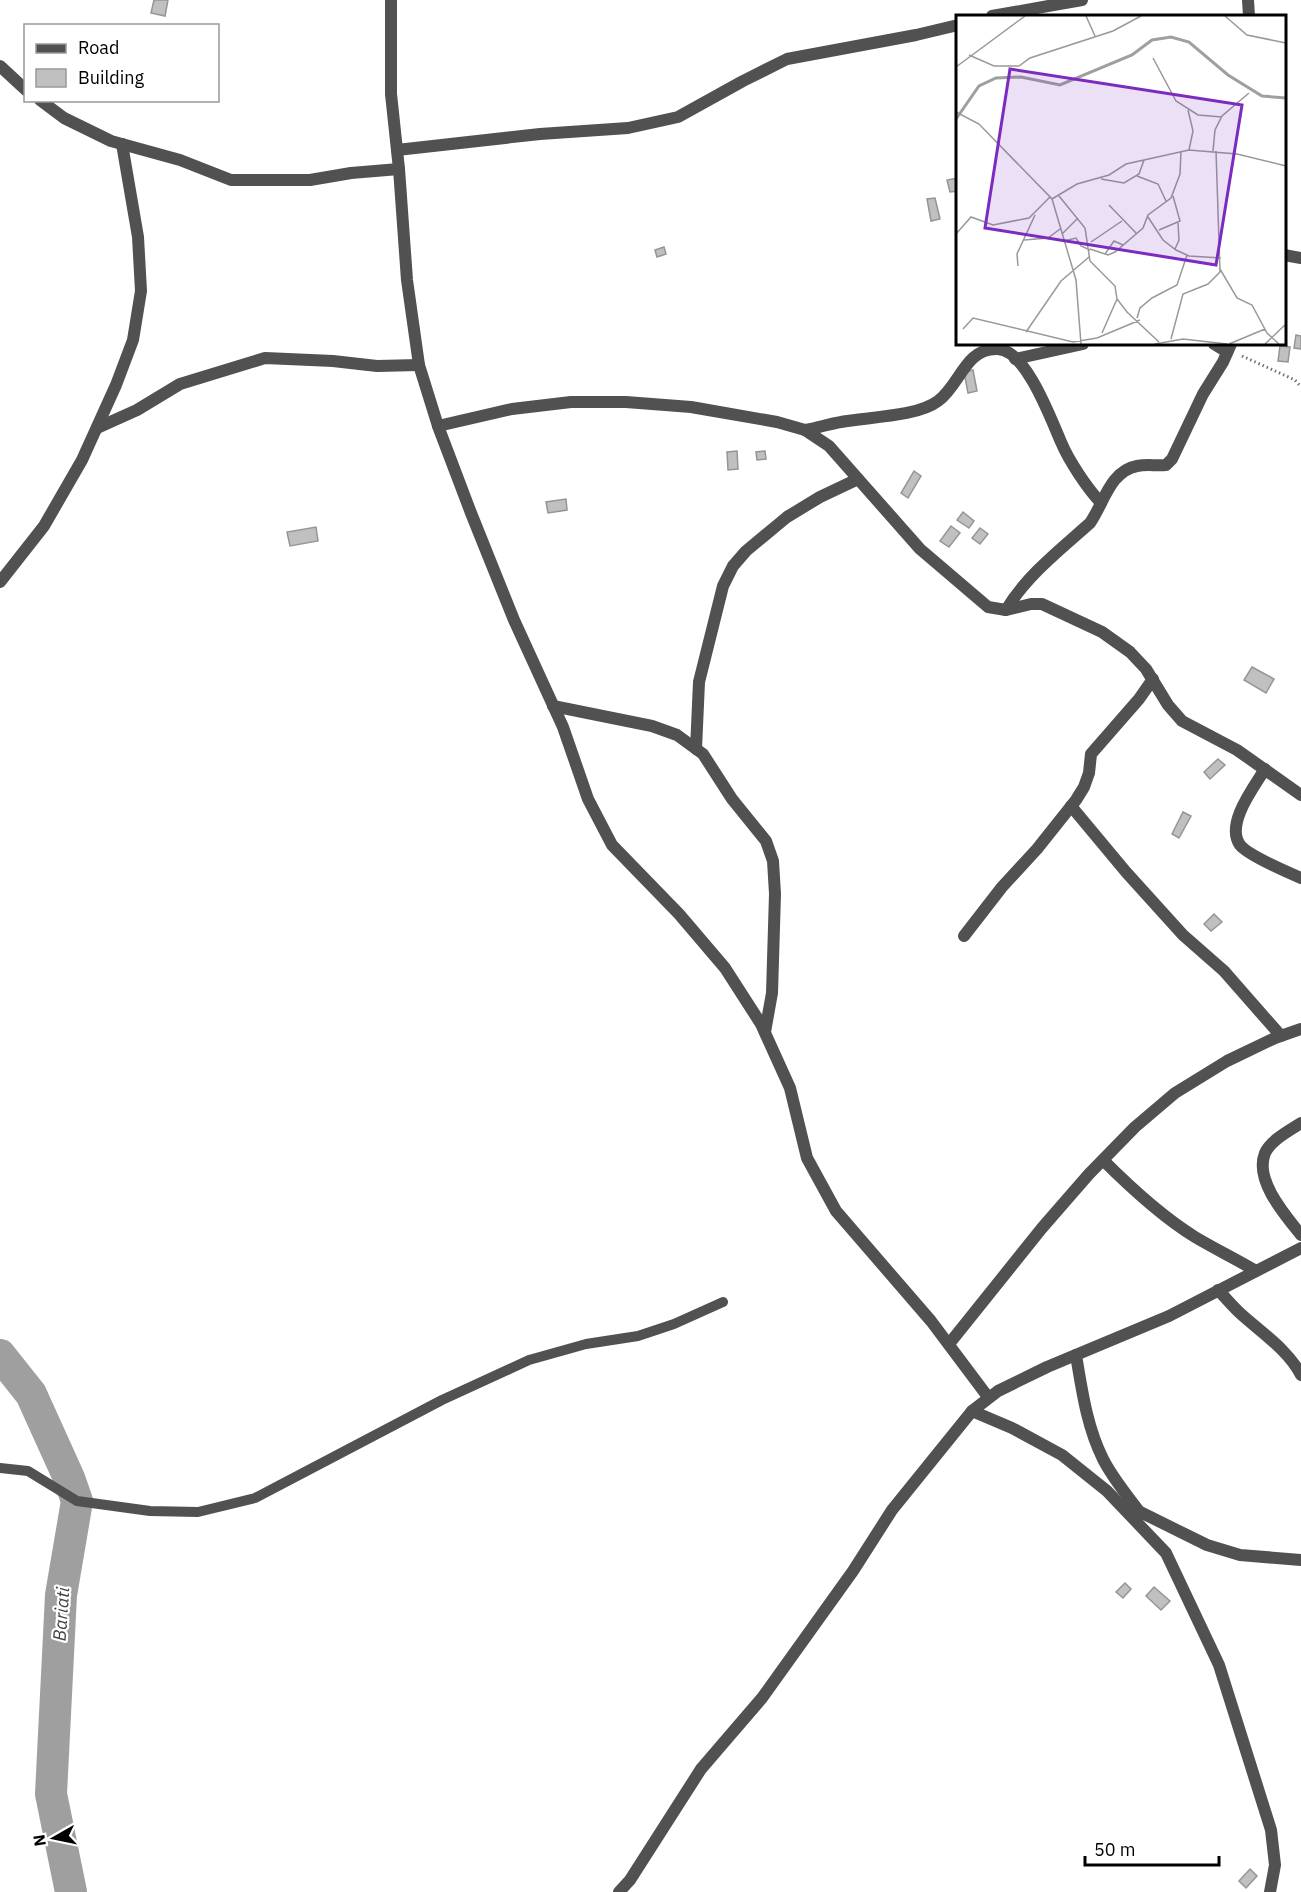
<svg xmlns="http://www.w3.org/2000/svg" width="1301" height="1892" font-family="'IBM Plex Sans',sans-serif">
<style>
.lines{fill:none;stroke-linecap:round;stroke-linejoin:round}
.river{stroke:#9f9f9f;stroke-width:32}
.building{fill:#c0c0c0;stroke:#959595;stroke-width:1.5}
.path{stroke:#737373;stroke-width:3;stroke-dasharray:1.5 3;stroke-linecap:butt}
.service{stroke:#515151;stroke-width:10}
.minor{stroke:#515151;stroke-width:12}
.tertiary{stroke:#515151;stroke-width:12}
.labels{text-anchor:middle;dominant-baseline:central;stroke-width:4.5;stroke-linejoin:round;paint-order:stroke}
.water-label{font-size:18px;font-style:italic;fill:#404040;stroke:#fff}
.inset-river{fill:none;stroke:#9f9f9f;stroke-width:3}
.inset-road{fill:none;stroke:#999;stroke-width:1.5}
.view{fill:#7b2cbf;fill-opacity:0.15;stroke:#7b2cbf;stroke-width:3}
.inset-edge{fill:none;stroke:#000;stroke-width:3}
</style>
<rect width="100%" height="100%" fill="#fff"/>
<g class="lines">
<polyline class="river" points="0,1355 31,1394 69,1478 77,1501 61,1595 51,1794 71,1892"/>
</g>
<g class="building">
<polygon points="154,0 168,0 165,16 151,13"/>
<polygon points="958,178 958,191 950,192 947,180"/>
<polygon points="935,198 940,219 931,221 927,199"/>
<polygon points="664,247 666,254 657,257 655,250"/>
<polygon points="1296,335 1301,336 1301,349 1294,348"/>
<polygon points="1280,346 1290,347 1288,362 1278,361"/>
<polygon points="973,370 977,391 968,393 964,372"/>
<polygon points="737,451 738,469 728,470 727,452"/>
<polygon points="765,451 766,459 757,460 756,452"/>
<polygon points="914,471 921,476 908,498 901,493"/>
<polygon points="566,499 567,510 548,513 546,502"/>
<polygon points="963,512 974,521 969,528 957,520"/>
<polygon points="951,526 960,533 949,547 940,541"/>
<polygon points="316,527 318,541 290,546 287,532"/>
<polygon points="980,528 988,534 980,544 972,538"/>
<polygon points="1252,667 1274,679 1266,693 1244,680"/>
<polygon points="1218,759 1225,765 1210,779 1204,772"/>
<polygon points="1183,812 1191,816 1179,838 1172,834"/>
<polygon points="1214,914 1222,922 1211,931 1204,924"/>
<polygon points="1125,1583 1131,1589 1123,1598 1116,1592"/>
<polygon points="1154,1587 1170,1601 1161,1610 1146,1596"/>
<polygon points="1250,1869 1257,1876 1246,1888 1239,1881"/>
</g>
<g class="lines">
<polyline class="path" points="1242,356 1295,380 1301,387"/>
<polyline class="service" points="0,1468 28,1471 77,1501 150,1511 198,1512 255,1498 442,1400 529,1360 586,1344 638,1336 674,1324 723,1302"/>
<g class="minor">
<polyline points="391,0 391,94 399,169 407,280 419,365 438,426 471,513 514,620 563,727 588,799 612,845 679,914 725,968 761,1024 790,1088 807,1158 836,1211 931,1321 988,1397"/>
<polyline points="1248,0 1249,16"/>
<polyline points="992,16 1082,0"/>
<polyline points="0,66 26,90"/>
<polyline points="40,100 64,118 111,141 180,160 231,180 310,180 351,173 399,169"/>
<polyline points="397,150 540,134 628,128 678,117 743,81 787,59 916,35 958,25"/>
<polyline points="1284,255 1301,258"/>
<polyline points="1214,344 1227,352"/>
<polyline points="1015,359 1083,344"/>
<polyline points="438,426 512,409 571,402 626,402 691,407 777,422 805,430 829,446 920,549 988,607 1006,610 1031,604 1042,604 1102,632 1130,652 1146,669 1168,705 1182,721 1237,750 1301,795"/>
<polyline points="97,428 137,410 180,384 265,358 333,361 377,366 419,365"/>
<path d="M805,430C817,428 829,424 841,422C867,417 917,417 938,401C960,385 965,349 996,349C1012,348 1025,368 1032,380C1044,400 1052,421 1061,442C1069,461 1087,488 1101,503"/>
<polyline points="0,582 44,526 82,460 116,385 133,340 141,291 138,237 122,144"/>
<path d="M1006,610C1026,576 1061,549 1090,523C1104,503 1110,471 1137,466C1147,464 1156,466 1166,465L1172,459L1203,394L1223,362L1231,344"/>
<polyline points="553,706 652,726 677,735 703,754 732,799 766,841 773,861 775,894 772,993 765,1032"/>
<polyline points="696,749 699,682 723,586 733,566 746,551 787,517 820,497 858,479"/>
<path d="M1265,769C1254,787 1225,824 1240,845C1248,855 1287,872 1301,878"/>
<polyline points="1071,806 1126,872 1183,935 1224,971 1281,1036"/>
<polyline points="964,936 1002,887 1037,849 1076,800 1084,787 1089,773 1091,754 1139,699 1153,679"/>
<path d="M1301,1123C1290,1130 1271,1140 1265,1153C1254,1180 1285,1215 1301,1235"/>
<path d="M1103,1160C1131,1188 1161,1216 1195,1237C1215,1249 1236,1259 1256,1271"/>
<path d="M1218,1290C1226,1298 1233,1307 1241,1314C1262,1333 1288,1350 1301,1375"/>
<polyline points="949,1344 1042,1228 1089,1174 1135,1127 1175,1093 1227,1061 1275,1038 1301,1029"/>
<path d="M1076,1355C1082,1391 1087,1427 1103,1459C1112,1477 1126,1494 1138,1510"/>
<polyline points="972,1411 1012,1428 1062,1455 1107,1491 1166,1553 1219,1665 1271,1830 1275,1865 1270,1892"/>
<polyline points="1124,1504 1207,1545 1240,1555 1301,1560"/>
</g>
<polyline class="tertiary" points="619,1892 630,1880 701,1769 762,1698 853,1571 892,1510 972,1411 998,1391 1047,1367 1169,1316 1301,1248"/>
</g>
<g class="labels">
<g class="water-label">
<text transform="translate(61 1614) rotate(-86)">Bariati</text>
</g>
</g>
<g transform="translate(956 15)">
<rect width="330" height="330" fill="#fff"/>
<path class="inset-river" d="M0,104L23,71L40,63L65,62L104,70L176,40L196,25L215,22L233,27L272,60L306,81L330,83"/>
<path class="inset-road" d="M130,1L139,21M269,1L291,20L330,28M13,40L38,51H63L74,43L157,16L185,1M197,43L220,86L242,100L266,102M0,52L69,1M232,95L237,116L233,135M0,97L23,109L96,184L120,265L125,329M257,136L259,115L266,101L293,78M181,161L202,169L210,186M145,164L168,168L183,159L188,145M103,181L129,213L134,246L159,271L161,284L171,297L203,327M96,184L121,169L153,160L170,149L233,135L281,139L330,151M153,190L180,218M192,202L207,225L220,235L233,241L265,243M203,215L224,206L217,181M0,219L15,202L37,210L73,203L94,182M106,219L122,203M68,225L92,223L104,214M108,226L120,223L125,231L134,235M135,227L166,206M134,234L152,240L159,237L187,213L192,200L215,183L224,159L225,136M219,234L223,225L222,208M149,239L158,226L167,230M62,251L61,239L79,200M264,254L281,283L296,290L311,318L323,329M181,303L184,293L196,283L221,270L231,240M7,314L17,303L117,327L141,323L184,305M70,317L105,266L133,242M146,318L161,284M215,324L227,279L252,269L264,257L260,136M199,329L227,324L271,329M273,329L309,314M309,329L330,309"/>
<path class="view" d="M54,54L286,90L260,250L29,213Z"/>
<rect width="330" height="330" class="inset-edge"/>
</g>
<rect x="24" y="24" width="195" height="78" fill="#ffffff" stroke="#999999" stroke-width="1.5"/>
<rect x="36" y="44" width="30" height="9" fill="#515151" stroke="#999999" stroke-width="1.5"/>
<text x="78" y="54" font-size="18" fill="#000000">Road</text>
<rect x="36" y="69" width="30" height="18" fill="#c0c0c0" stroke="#999999" stroke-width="1.5"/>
<text x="78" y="84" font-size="18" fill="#000000">Building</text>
<g transform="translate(54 1838) rotate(261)" stroke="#ffffff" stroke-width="4.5" paint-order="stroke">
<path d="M0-4.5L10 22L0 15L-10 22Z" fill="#000000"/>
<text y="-9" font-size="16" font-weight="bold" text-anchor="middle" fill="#000000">N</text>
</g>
<path d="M1085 1856v9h134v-9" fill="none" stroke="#000000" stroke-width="3"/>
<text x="1094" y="1856" font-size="18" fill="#000000" stroke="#ffffff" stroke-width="4.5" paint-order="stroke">50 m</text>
</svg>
